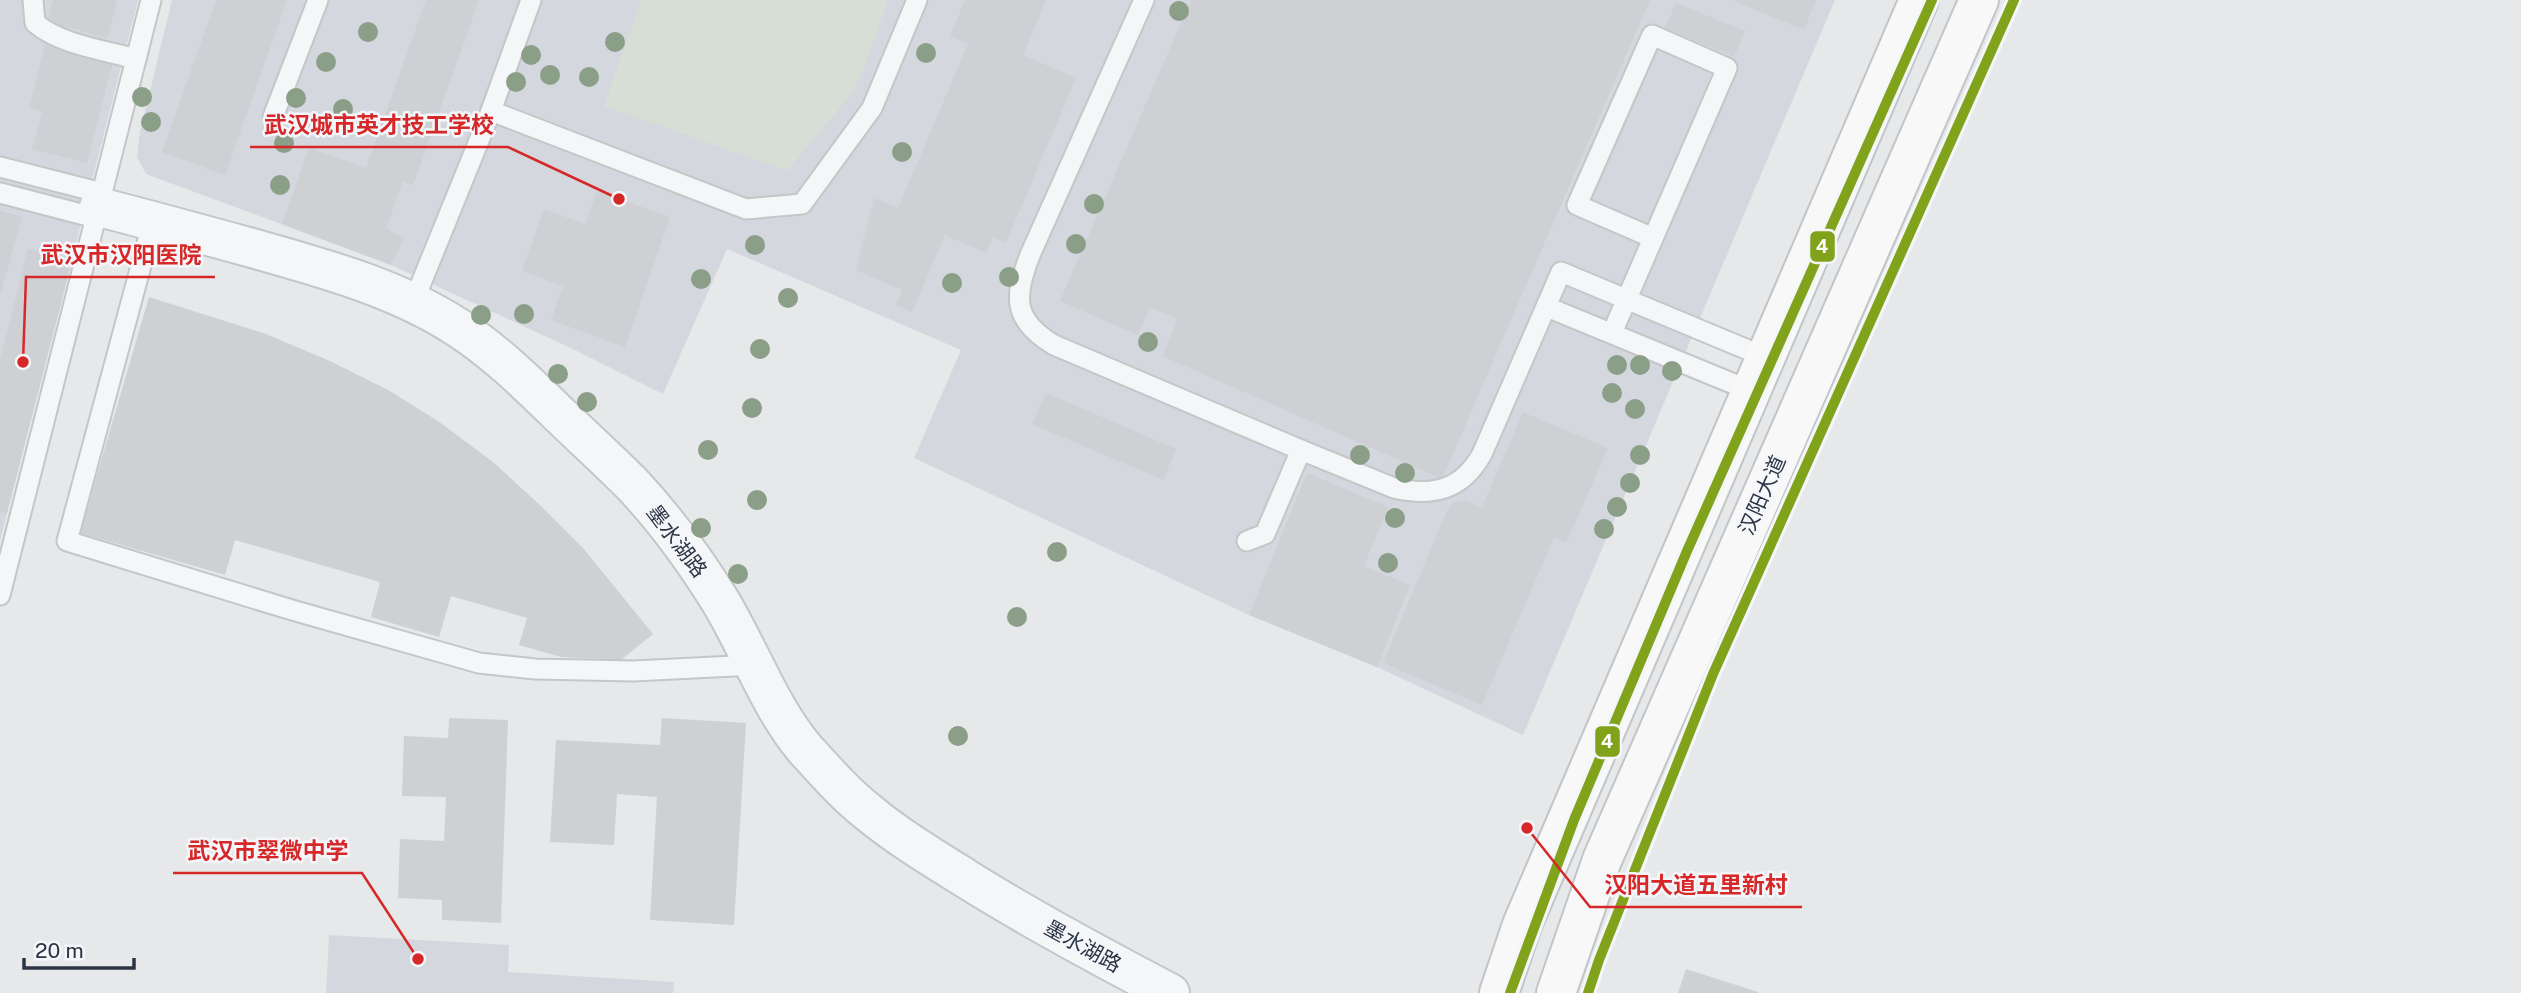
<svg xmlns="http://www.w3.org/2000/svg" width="2521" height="993" font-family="'Public Sans','Noto Sans SC',sans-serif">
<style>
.built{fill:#d4d7dd}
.green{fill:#d6ded6}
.building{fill:#ced0d3}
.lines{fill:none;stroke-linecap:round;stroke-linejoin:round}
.lane-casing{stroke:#c4c6c8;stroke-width:23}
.street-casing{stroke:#c4c6c8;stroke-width:42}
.primary-casing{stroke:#c2c5c8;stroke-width:42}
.lane{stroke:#f5f6f7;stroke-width:19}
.street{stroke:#f5f6f7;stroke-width:38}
.primary{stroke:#f8f8f8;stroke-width:38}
.metro-1-casing{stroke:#f4f6f9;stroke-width:16}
.metro-1{stroke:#81a31c;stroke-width:10}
.tree{fill:#8a9e88}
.labels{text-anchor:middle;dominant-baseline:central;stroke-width:5;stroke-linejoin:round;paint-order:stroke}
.street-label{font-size:21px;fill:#2b3445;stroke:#f4f6f9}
.leader{fill:none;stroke:#d62828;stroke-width:2.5}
.callout-dot{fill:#d62828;stroke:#f4f6f9;stroke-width:2.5}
.callout-label{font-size:23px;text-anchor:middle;font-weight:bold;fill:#d62828;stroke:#f4f6f9;stroke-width:5;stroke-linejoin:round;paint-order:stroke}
.line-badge{stroke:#f4f6f9;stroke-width:2.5}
.badge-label{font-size:19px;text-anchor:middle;font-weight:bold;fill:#fff}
</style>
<rect width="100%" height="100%" fill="#e6e8ea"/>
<g class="built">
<polygon points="0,0 138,0 0,541"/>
<polygon points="172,0 1835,0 1523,735 1377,667 1249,615 914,458 961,350 727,249 663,394 573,349 391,265 146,174 137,157 140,132"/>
<polygon points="329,935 509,945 508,972 674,982 673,993 326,993"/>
</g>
<polygon class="green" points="641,0 888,0 865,66 853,92 787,171 604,106"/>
<g class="building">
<polygon points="53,0 117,0 108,38 47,22"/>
<polygon points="216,0 287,0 225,175 162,152"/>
<polygon points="426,0 479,0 413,185 403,181 386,228 404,239 391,265 282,224 309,148 366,168"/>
<polygon points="965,0 1046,0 1023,55 1076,78 1006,243 993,237 986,253 945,235 912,312 896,305 902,290 856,270 874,198 898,208 968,44 950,36"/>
<polygon points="1191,0 1650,0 1442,479 1162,356 1178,319 1150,307 1138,335 1060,301"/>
<polygon points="1732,0 1816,0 1804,30"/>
<polygon points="1676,3 1745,31 1734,57 1665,28"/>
<polygon points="45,45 113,62 87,163 32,149 42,112 29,108"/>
<polygon points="597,191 670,217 625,347 551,320 563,286 522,271 544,209 585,224"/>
<polygon points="0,211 22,217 1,292 0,292"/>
<polygon points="28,249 72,261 7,513 0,511 0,360"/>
<polygon points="149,297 266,334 330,361 390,391 438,421 493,462 542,507 583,548 653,634 621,660 561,657 519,645 527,618 451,596 439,637 371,617 380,582 235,540 225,575 80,533"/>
<polygon points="1046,393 1176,449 1163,480 1032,424"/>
<polygon points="1523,412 1608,448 1566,543 1554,537 1482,705 1383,663 1448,508 1452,503 1464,500 1482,507"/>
<polygon points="1307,473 1388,507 1364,566 1410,585 1377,667 1249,615"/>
<polygon points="449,718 508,720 501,923 442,920 442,900 398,898 400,839 444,841 446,797 402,796 404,736 448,738"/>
<polygon points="662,718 746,723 734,925 650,920 657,797 617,794 614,845 550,842 556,740 660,745"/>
<polygon points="1686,969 1758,992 1758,993 1678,993"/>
</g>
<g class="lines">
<g class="lane-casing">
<g id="lane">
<path d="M33,0L35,23C61,45 104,50 136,59"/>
<path d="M1144,0L1030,255C1014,296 1012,320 1054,345L1301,450L1265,534L1247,541"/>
<polyline points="491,111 746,209 802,204 872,108 917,0"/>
<polyline points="273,117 318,0"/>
<polyline points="0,167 102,193"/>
<polyline points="0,193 96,218"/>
<polyline points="153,221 67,541 292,610 479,663 535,669 633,671 755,665"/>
<polyline points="413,303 491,111 531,0"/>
<polyline points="1547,307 1751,391"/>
<polyline points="1612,333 1727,68 1652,35 1577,205 1653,238"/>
<path d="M1301,450L1394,488C1433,497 1462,490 1482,454L1561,272L1765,357"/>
<polyline points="0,595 151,0"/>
</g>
</g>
<g class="street-casing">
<path id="street" d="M99,207C150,220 201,234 252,248C322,268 395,287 457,327C496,352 529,385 562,417C585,439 609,461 632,484C665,519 694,559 719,599C748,646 770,708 805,749C825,771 845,794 868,812C898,837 933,858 965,878C1032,920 1101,957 1170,993"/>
</g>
<g class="primary-casing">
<g id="primary">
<polyline points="1499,993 1522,925 1919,0"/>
<polyline points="1556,993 1602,860 1979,0"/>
</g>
</g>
<use href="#lane" class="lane"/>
<use href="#street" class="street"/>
<use href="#primary" class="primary"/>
<g class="metro-1-casing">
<g id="metro-1">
<polyline points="1510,993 1574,820 1687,551 1932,0"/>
<polyline points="1588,993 1599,960 1713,674 2014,0"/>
</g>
</g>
<use href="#metro-1" class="metro-1"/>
</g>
<g class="tree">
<circle cx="1179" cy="11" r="10"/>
<circle cx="368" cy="32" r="10"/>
<circle cx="615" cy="42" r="10"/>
<circle cx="926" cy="53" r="10"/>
<circle cx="531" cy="55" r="10"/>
<circle cx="326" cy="62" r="10"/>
<circle cx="550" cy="75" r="10"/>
<circle cx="589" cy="77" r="10"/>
<circle cx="516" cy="82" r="10"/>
<circle cx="142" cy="97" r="10"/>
<circle cx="296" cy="98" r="10"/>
<circle cx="343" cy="109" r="10"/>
<circle cx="151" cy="122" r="10"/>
<circle cx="284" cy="143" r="10"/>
<circle cx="902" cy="152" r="10"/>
<circle cx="280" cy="185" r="10"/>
<circle cx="1094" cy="204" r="10"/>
<circle cx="1076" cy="244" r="10"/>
<circle cx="755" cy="245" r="10"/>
<circle cx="1009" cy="277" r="10"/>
<circle cx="701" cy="279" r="10"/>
<circle cx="952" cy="283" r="10"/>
<circle cx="788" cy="298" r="10"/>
<circle cx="524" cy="314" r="10"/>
<circle cx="481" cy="315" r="10"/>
<circle cx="1148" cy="342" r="10"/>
<circle cx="760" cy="349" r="10"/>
<circle cx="1617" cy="365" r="10"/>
<circle cx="1640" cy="365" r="10"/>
<circle cx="1672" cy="371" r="10"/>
<circle cx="558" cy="374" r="10"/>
<circle cx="1612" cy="393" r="10"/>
<circle cx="587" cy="402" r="10"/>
<circle cx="752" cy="408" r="10"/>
<circle cx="1635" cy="409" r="10"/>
<circle cx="708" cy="450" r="10"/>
<circle cx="1360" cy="455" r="10"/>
<circle cx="1640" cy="455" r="10"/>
<circle cx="1405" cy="473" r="10"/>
<circle cx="1630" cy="483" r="10"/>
<circle cx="757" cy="500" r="10"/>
<circle cx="1617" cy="507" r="10"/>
<circle cx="1395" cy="518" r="10"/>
<circle cx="701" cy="528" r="10"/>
<circle cx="1604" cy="529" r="10"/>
<circle cx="1057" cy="552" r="10"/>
<circle cx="1388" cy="563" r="10"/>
<circle cx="738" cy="574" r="10"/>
<circle cx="1017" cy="617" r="10"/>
<circle cx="958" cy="736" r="10"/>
</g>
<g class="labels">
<g class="street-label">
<text transform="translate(1762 495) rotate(-66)">汉阳大道</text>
<text transform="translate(677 541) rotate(53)">墨水湖路</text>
<text transform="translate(1083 946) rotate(29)">墨水湖路</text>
</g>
</g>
<path class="leader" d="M619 199L508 147H250M23 362L26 277H215M418 959L362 873H173M1527 828L1590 907H1802"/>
<g class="callout-dot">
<circle cx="619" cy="199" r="7"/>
<circle cx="23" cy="362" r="7"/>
<circle cx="418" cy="959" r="7"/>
<circle cx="1527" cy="828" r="7"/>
</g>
<g class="callout-label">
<text x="379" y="133">武汉城市英才技工学校</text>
<text x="121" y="263">武汉市汉阳医院</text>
<text x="268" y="859">武汉市翠微中学</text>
<text x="1696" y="893">汉阳大道五里新村</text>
</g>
<g class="line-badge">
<rect x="1809" y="230" width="27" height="33" rx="7" fill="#81a31c"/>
<rect x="1594" y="725" width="27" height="33" rx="7" fill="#81a31c"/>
</g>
<g class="badge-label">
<text x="1822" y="253">4</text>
<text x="1607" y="748">4</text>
</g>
<path d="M24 958v10h110v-10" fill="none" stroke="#2b3445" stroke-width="3.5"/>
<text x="35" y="958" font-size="21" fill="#2b3445" stroke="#f4f6f9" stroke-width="5" paint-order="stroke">20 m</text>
</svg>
